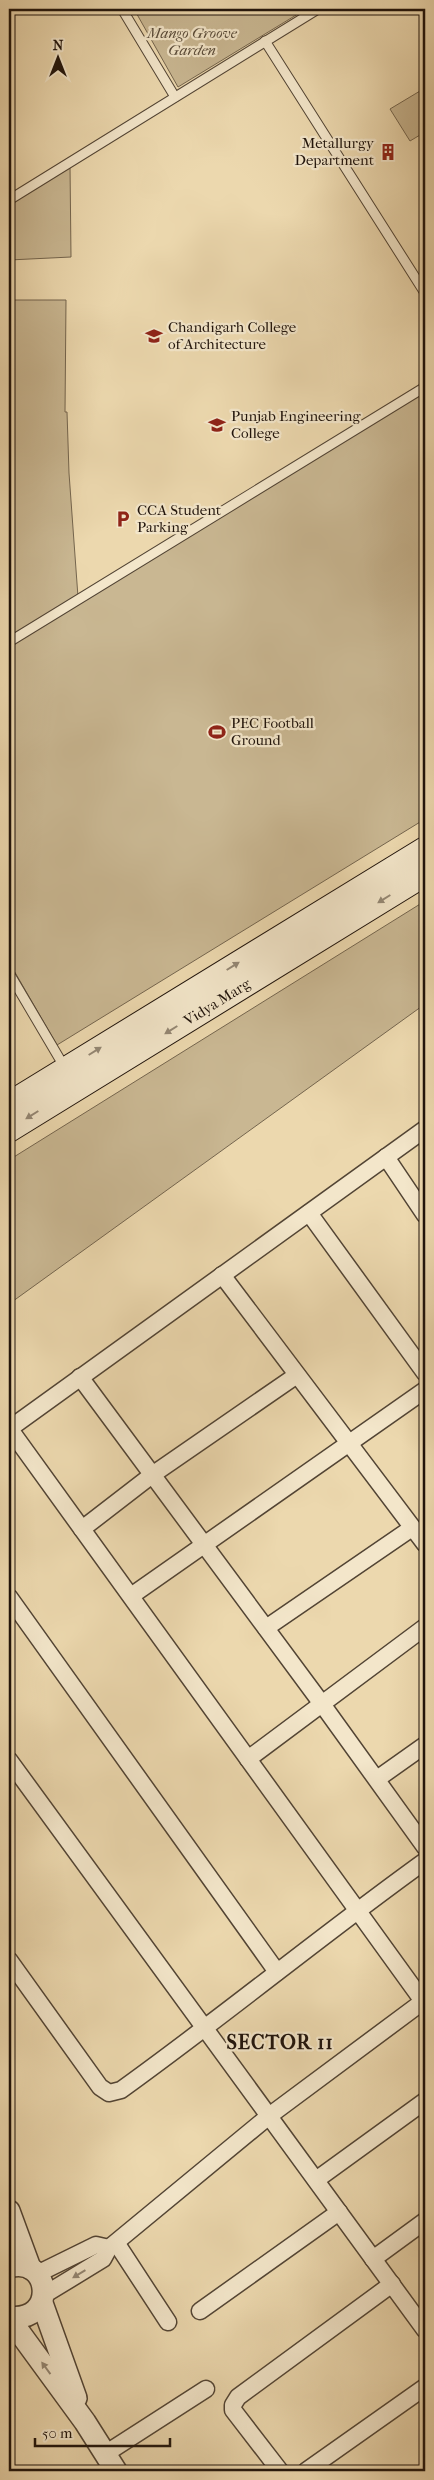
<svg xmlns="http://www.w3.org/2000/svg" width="434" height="2480" font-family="'IM FELL French Canon',serif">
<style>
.green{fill:#c9b792;stroke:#74654e}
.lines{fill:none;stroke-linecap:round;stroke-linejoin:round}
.service-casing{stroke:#524434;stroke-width:11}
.minor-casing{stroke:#524434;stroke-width:19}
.tertiary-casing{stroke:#524434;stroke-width:24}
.secondary-casing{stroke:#1f130b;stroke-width:26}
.service{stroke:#f3e6ca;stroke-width:9}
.minor{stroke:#f3e6ca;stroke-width:16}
.tertiary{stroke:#f3e6ca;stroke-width:21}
.secondary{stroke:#f3e6ca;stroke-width:24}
.oneway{fill:#948774}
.labels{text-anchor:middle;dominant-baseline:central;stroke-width:4.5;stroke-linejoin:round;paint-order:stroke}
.park-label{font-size:15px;font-style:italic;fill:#5a4c3a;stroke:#f3e6ca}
.poi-label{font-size:15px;fill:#1f130b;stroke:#f3e6ca;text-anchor:start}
.street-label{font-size:15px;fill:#1f130b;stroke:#f3e6ca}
.district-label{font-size:20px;font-weight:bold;letter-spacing:1px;fill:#1f130b;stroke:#f3e6ca}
</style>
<rect width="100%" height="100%" fill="#ecd8ae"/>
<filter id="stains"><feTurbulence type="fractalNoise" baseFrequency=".004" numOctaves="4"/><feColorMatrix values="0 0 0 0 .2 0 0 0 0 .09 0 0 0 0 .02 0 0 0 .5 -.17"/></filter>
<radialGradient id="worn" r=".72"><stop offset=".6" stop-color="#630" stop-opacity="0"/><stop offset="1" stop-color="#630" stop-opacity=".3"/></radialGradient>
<g class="green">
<polygon points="134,9 306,9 178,87"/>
<polygon points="425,88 425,132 410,141 390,109"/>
<polygon points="70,166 71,257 9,260 9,203"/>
<polygon points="9,300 66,300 65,412 67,412 69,473 78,597 9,640"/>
<polygon points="425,390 425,819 57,1045 9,962 9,644"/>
<polygon points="425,901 425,1004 9,1304 9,1160"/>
</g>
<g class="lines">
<g class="service-casing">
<g id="service">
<polyline points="122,9 175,97"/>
<polyline points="265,41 425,293"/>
<polyline points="9,200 318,9"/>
<polyline points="9,642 425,387"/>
<polyline points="9,973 65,1068"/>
</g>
</g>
<g class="minor-casing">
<g id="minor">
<polyline points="386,1157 425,1215"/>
<polyline points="309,1213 425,1373"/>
<polyline points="222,1275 425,1544"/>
<polyline points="80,1377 322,1704 425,1847"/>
<polyline points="9,1428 425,2004"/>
<polyline points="9,1429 425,1129"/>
<polyline points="82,1529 152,1475 297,1375"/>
<polyline points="131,1596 425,1390"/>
<polyline points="9,1597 277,1972"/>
<polyline points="266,1628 412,1528"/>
<polyline points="248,1759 425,1627"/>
<polyline points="9,1760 425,2330"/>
<polyline points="377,1779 425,1745"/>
<path d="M9,1960L100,2087L109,2093L121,2090C224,2016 322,1935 425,1861"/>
<polyline points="316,2180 425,2101"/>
<polyline points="117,2244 168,2322"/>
<polyline points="373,2259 425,2221"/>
<polyline points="37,2274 96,2245 109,2248"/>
<polyline points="44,2295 103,2259 109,2248 269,2116 425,2000"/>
<polyline points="200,2311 339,2212"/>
<polyline points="105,2454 206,2389"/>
<polyline points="280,2471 233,2410 233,2405 238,2397 392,2284"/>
<polyline points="306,2471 425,2387"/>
</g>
</g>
<g class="tertiary-casing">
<g id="tertiary">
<polyline points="9,2211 30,2268"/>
<path d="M9,2267C51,2255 58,2323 9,2317"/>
<polyline points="42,2303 76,2398"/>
<polyline points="9,2318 85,2422 116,2471"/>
</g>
</g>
<g class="secondary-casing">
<g id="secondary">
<polyline points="9,1104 425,849"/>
<polyline points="9,1130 425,874"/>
</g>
</g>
<use href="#service" class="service"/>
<use href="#minor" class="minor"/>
<use href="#tertiary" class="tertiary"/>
<use href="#secondary" class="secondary"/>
</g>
<defs><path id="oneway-solid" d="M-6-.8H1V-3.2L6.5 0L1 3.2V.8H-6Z" transform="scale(1.25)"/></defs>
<g class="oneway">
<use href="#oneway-solid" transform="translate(384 899) rotate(148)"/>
<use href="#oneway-solid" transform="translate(233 966) rotate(-32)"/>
<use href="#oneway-solid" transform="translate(171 1030) rotate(148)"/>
<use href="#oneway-solid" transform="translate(95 1051) rotate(-32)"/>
<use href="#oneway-solid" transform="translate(32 1115) rotate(148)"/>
<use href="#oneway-solid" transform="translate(79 2274) rotate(149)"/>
<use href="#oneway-solid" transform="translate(46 2368) rotate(-126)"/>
</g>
<defs>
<g id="building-bare" transform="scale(1.35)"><path d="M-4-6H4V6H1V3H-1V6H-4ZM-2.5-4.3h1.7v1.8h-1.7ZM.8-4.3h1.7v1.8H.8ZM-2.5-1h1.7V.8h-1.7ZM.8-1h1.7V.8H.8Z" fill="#8f2418" stroke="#f3e6ca" stroke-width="2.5" paint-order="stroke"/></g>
<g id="university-bare" transform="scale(1.35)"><path d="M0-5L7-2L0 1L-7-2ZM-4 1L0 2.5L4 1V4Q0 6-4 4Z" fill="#8f2418" stroke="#f3e6ca" stroke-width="2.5" paint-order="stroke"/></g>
<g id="parking-bare" transform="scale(1.35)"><path d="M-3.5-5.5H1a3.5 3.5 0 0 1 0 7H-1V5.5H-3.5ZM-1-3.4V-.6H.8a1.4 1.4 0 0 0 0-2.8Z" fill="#8f2418" stroke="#f3e6ca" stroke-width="2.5" paint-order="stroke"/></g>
<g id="stadium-bare" transform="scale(1.35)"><path d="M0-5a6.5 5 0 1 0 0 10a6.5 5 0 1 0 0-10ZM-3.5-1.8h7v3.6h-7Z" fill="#8f2418" stroke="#f3e6ca" stroke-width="2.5" paint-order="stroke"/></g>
</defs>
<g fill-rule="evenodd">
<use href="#building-bare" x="388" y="152"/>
<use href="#university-bare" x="154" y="336"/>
<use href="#university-bare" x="217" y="425"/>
<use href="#parking-bare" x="123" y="519"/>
<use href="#stadium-bare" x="217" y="732"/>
</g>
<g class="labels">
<g class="park-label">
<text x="192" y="33">Mango Groove<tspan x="192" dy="17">Garden</tspan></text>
</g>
<g class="poi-label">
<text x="374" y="143" text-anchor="end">Metallurgy<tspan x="374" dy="17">Department</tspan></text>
<text x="168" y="327">Chandigarh College<tspan x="168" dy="17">of Architecture</tspan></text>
<text x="231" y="416">Punjab Engineering<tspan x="231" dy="17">College</tspan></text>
<text x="137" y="510">CCA Student<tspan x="137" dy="17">Parking</tspan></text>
<text x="231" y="723">PEC Football<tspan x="231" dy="17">Ground</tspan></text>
</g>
<g class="street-label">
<text transform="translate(217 1002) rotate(-32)">Vidya Marg</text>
</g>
<g class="district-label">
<text x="280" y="2042">SECTOR 11</text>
</g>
</g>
<rect width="434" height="2480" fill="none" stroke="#ecd8ae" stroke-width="30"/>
<rect x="10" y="10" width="414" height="2460" fill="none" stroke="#1f130b" stroke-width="2.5"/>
<rect x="15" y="15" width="404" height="2450" fill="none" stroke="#1f130b"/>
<g transform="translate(58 58)" stroke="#f3e6ca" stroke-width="4" paint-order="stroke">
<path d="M0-4L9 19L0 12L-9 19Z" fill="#1f130b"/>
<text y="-8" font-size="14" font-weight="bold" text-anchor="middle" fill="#1f130b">N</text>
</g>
<path d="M35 2438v8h135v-8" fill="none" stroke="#1f130b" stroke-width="2.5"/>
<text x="42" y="2438" font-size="15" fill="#1f130b" stroke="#f3e6ca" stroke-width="4" paint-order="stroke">50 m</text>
<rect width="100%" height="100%" filter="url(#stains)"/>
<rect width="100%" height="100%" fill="url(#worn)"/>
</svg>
